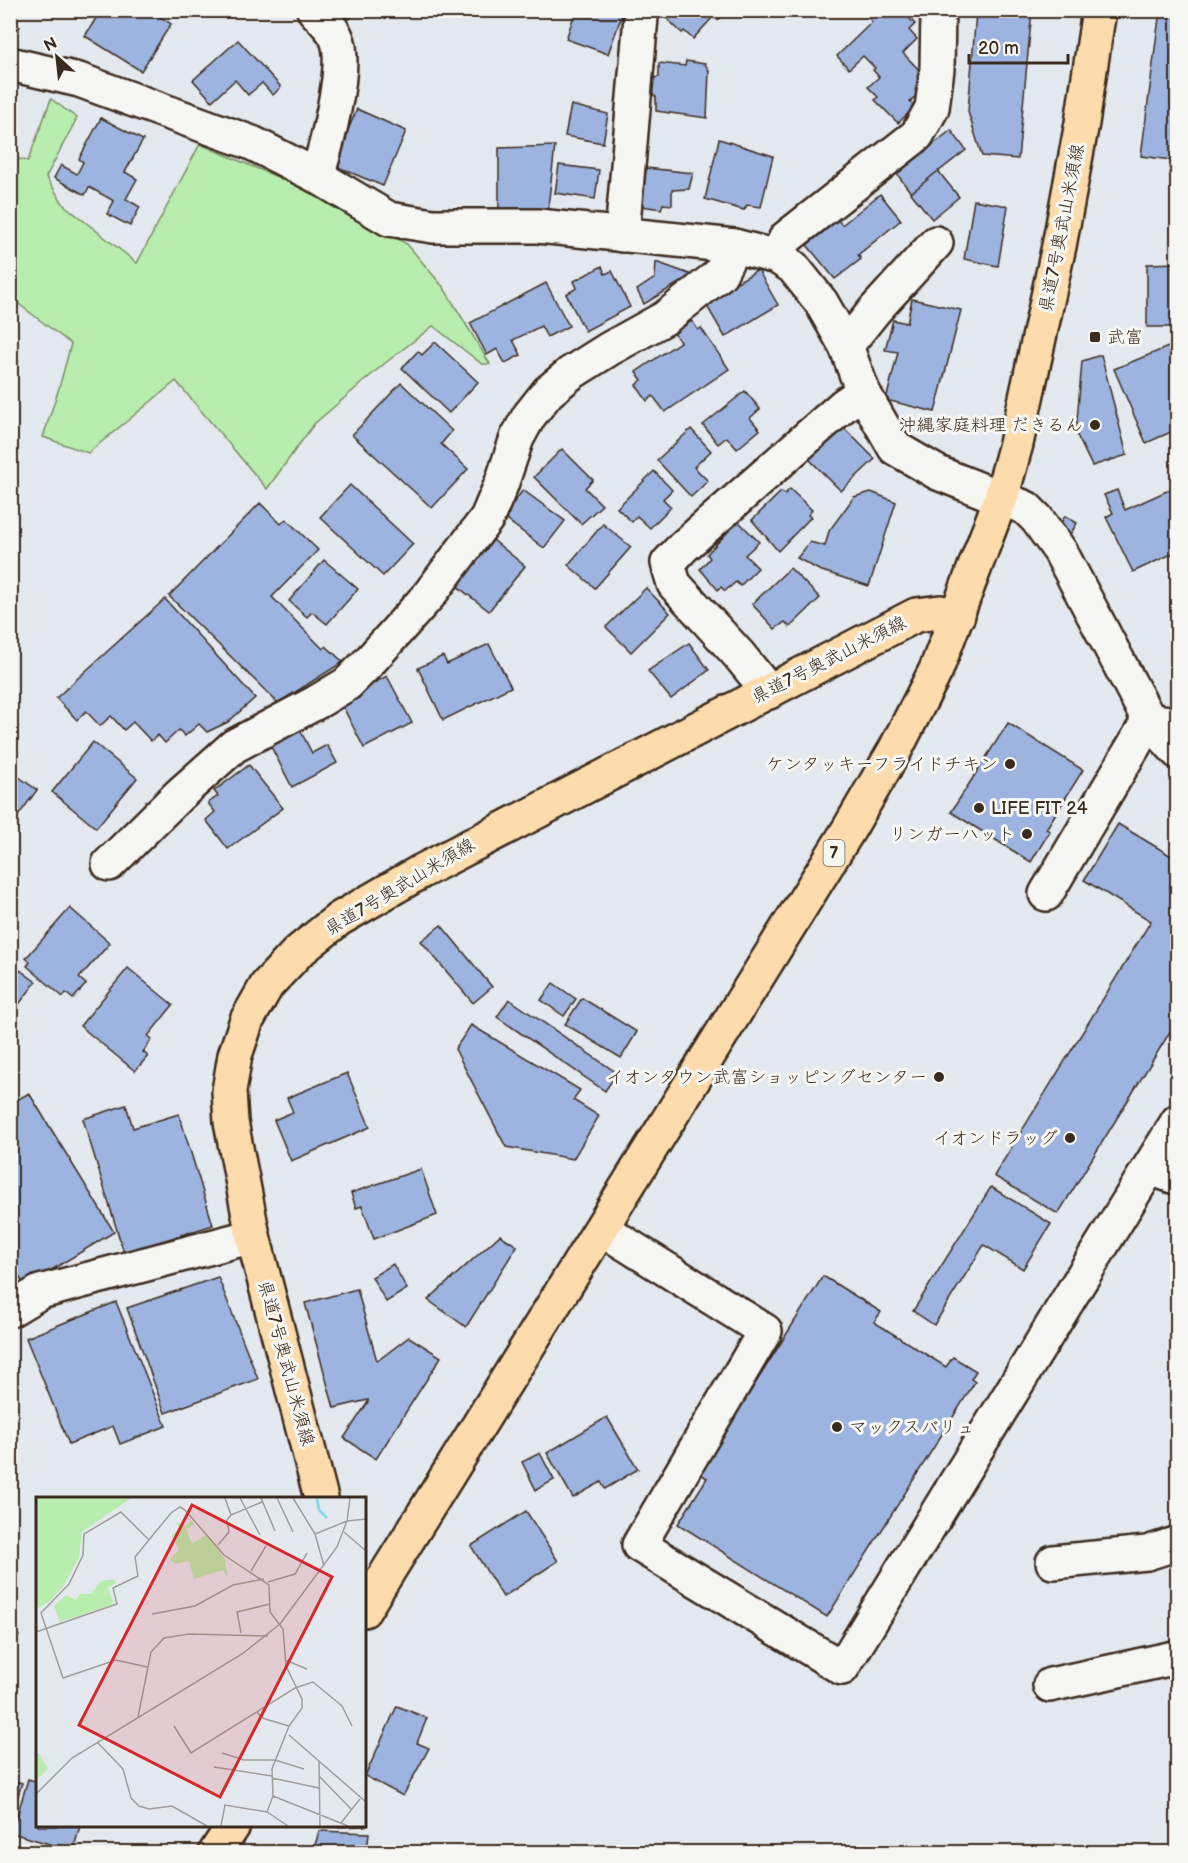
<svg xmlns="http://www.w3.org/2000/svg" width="1188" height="1863" font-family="'Balsamiq Sans','Klee One',sans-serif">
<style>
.green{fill:#b9edad;stroke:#7a8c66;stroke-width:1.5}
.building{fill:#9db4e1;stroke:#3b2a1e;stroke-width:1.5}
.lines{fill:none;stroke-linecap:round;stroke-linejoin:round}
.minor-casing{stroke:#3b2a1e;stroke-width:38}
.major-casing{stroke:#3b2a1e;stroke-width:38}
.minor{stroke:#f6f6f2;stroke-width:33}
.major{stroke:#fcdcac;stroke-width:33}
.poi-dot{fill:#3b2a1e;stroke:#f6f6f2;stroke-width:2}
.labels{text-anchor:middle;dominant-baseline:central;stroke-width:6;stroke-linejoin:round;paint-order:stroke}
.shield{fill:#f6f6f2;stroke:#73675e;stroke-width:1.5}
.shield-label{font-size:16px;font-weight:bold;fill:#3b2a1e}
.street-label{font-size:18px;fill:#3b2a1e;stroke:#f6f6f2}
.poi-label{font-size:18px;fill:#3b2a1e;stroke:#f6f6f2;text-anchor:end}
.inset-river{fill:none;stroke:#8ad8e8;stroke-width:3}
.inset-road{fill:none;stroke:#a09d9b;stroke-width:1.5}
.view{fill:#d62828;fill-opacity:0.15;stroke:#d62828;stroke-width:3}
.inset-edge{fill:none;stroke:#3b2a1e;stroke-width:3}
</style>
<rect width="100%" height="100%" fill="#e4e9ef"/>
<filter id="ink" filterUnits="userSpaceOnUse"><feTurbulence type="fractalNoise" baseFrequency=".0167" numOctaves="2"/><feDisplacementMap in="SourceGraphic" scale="12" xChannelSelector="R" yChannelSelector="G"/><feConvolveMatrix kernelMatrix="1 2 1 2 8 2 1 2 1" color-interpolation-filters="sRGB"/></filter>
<g filter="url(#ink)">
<polygon class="green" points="51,99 77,118 46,177 64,205 137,263 200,144 303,188 407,244 444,288 490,364 482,364 433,326 384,364 314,424 267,489 176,381 88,453 43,437 59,388 71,344 11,298 10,157 28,161"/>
<g class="building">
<polygon points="101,10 131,10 139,15 142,10 150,10 171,24 141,71 85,36"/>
<polygon points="344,10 355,10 350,19 341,14"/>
<polygon points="576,10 612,10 622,15 608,54 566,39"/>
<polygon points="652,10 727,10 718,20 713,17 693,39 684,31 682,33 662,14 659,17"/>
<polygon points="861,10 901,10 915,24 909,30 917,39 903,53 921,72 917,76 926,86 910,102 915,107 898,123 875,100 878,97 868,87 879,77 873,70 875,68 863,56 849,69 837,56 872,22"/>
<polygon points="999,10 1032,10 1018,159 982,156 968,112 976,12 999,13"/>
<polygon points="1160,10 1178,10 1178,161 1141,156"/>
<polygon points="10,21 20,27 10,41"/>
<polygon points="238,40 281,87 273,95 262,83 248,95 235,80 212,101 193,80"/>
<polygon points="686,61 705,64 709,71 707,118 656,111 656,97 652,94 654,78 659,77 659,63 685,66"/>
<polygon points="571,105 608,114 603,143 565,136"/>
<polygon points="357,109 406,131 383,186 333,165"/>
<polygon points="101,118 143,140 125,172 137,179 126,199 140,207 130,226 107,214 114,201 89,187 85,195 54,178 61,165 77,174 83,162 79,159"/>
<polygon points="951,130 966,150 911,193 897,174"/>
<polygon points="719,139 773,156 761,207 747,205 744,210 705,199"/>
<polygon points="555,146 547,216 499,215 499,148"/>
<polygon points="559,165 599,170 595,199 555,193"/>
<polygon points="646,168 693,173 689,189 672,190 672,205 663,204 661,209 642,206"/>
<polygon points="938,171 959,197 932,219 911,193"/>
<polygon points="880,194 901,220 858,255 861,259 835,279 807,245 838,220 842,225"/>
<polygon points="974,200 1008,206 998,266 964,259"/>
<polygon points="656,262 692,275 644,304 637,290 655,278"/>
<polygon points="1178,263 1178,327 1147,327 1147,264"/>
<polygon points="602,266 605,274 612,271 630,307 585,331 566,294 577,288 574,281"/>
<polygon points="758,270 778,305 725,337 704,301"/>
<polygon points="546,283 569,326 547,337 541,326 513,340 521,355 505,363 497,349 487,355 470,323"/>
<polygon points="912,299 961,310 935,412 886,400 898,352 885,350 893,320 907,323"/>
<polygon points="692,321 698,330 701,328 729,369 665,412 653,396 647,401 636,385 642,380 636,372 680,342 674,333"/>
<polygon points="435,342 478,382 449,413 402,368 418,351 422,355"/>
<polygon points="1178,343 1178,429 1146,443 1114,369"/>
<polygon points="1101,355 1127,455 1092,466 1076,433 1082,361"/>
<polygon points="401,383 452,431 441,444 468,469 432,508 352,435"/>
<polygon points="745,391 760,409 750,418 760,430 737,449 727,437 718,444 703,425"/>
<polygon points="843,427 875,459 841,491 808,458"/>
<polygon points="691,429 711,451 694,467 708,481 691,497 657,460"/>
<polygon points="562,449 593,480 585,488 602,505 581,524 534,477"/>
<polygon points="654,471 672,490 663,499 671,507 650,528 637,516 632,522 617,508"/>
<polygon points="350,485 413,544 383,576 320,517"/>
<polygon points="1178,486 1178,551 1133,572 1106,517 1113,513 1104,495 1117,490 1125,510"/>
<polygon points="790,489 812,510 808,515 811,517 778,551 752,520 781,492 785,494"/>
<polygon points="523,490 565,521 544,548 503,517"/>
<polygon points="871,492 896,502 869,586 819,570 797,558 810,542 825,546 829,531 854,497"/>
<polygon points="260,503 281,524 286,519 318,550 272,597 323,649 326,646 343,662 278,703 169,596"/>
<polygon points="1065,516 1077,523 1068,538 1056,532"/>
<polygon points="738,521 759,542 745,555 758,568 740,586 736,582 725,591 721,587 718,590 700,569 710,558 707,554"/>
<polygon points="603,524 631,547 595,588 568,565"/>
<polygon points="493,540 525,566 489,611 457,586"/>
<polygon points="324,560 358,589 327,624 312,612 307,617 289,601"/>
<polygon points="790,568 820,598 790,627 785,622 775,629 752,604"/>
<polygon points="646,588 670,613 631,652 606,627"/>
<polygon points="165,599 255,698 228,722 207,732 199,724 185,736 179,730 165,743 158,735 151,741 133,722 124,730 111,716 100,726 86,711 77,720 56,698"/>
<polygon points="689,643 709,670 671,699 648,671"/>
<polygon points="489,644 511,687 443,720 418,668 443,656 447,664"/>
<polygon points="387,676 412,723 364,748 340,701"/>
<polygon points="1008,723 1083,770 1046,829 1050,831 1031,862 951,812"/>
<polygon points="298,726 312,753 327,745 337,763 292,787 268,741"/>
<polygon points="93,742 137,778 96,828 52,792"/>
<polygon points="249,765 283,808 228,849 206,820 215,812 208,803 218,796 214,791"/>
<polygon points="12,772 37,790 10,827 10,775"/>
<polygon points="1118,824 1178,860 1178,1019 1058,1214 994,1176 1151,921 1084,880"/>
<polygon points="70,908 110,943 79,978 86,984 73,999 66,993 63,997 27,966 30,962 26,958"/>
<polygon points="441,925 492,987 473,1003 421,941"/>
<polygon points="128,968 173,1005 148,1036 152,1039 143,1052 148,1056 135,1071 80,1026"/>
<polygon points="20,970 36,982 10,1016 10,981"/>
<polygon points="553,983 576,999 564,1016 541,1000"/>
<polygon points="582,998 637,1032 621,1058 565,1024"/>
<polygon points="509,999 617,1073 605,1091 497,1017"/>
<polygon points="471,1025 580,1090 573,1100 599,1116 573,1159 506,1147 455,1049"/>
<polygon points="347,1073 370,1127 291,1161 274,1120 293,1112 287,1098"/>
<polygon points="29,1093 114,1232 25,1286 10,1262 10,1104"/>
<polygon points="126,1105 133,1128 179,1114 213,1225 124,1253 83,1119"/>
<polygon points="421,1169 437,1215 374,1239 362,1206 356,1208 351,1193"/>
<polygon points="991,1187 1051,1224 1023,1269 984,1245 934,1325 913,1311"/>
<polygon points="500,1235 517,1246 466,1327 428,1300"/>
<polygon points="393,1264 407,1289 386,1302 372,1277"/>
<polygon points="10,1270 18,1278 10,1286"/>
<polygon points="823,1276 881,1312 874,1322 946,1367 953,1357 976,1371 971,1379 975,1382 827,1617 678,1524 707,1478 699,1473"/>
<polygon points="218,1277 258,1379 165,1413 127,1308"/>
<polygon points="357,1289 377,1361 409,1337 441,1357 376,1459 344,1438 368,1402 368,1400 334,1408 305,1303"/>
<polygon points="116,1302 166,1426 120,1444 113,1426 69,1444 26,1338"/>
<polygon points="607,1417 638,1469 605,1489 601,1482 573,1498 547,1453"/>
<polygon points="540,1453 554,1480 536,1490 522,1462"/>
<polygon points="526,1511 558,1561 503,1597 471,1546"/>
<polygon points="10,1630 19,1636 10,1647"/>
<polygon points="397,1706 427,1718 417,1743 429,1748 403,1796 365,1776"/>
<polygon points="10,1779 22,1783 10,1821"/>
<polygon points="28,1779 38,1782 38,1826 80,1826 73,1851 12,1833"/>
<polygon points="364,1796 366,1826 333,1827 333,1826 364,1826"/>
<polygon points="319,1831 369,1833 367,1852 313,1852"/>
</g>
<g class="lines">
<g class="minor-casing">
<g id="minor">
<path d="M314,10C322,19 333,28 337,39C348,66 326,148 317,176"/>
<polyline points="10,64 79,80 252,143 317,176 389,219 433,226 538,226 677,240 734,246 777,257 793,267 821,302 846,346 863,392 895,448 938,473 1026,508 1037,519 1060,551 1149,720 1178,752"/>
<polyline points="622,235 641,17"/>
<polyline points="777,257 786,238 917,135 932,108 937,69 938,10"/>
<polyline points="846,346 874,311 936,243"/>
<polyline points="769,692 739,655 674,584 668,563 683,547 844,405 863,392"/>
<polyline points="109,864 179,795 234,746 317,702 347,684 368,663 429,595 487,518 501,485 517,438 529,416 548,392 571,373 609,349 665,318 720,274 734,246"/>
<polyline points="1046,894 1149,720 1170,723"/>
<polyline points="1150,1168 1178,1178"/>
<polyline points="602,1229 765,1331 639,1545 842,1668 1178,1121"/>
<polyline points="10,1310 40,1292 253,1236"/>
<polyline points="1053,1562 1147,1553 1178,1543"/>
<polyline points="1050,1685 1178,1657"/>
</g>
</g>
<g class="major-casing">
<g id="major">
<polyline points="321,1498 253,1236 231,1122 229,1091 235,1055 247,1020 267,985 298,952 339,919 422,871 916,615 940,612 958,615"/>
<polyline points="364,1610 849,829 895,750 936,670 1001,498 1016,444 1059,246 1082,123 1099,10"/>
<polyline points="216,1852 233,1826"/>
</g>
</g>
<use href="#minor" class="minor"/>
<use href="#major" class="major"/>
</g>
</g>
<g class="poi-dot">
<rect x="1089" y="331" width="12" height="12" rx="3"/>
<circle cx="1095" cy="425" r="6"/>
<circle cx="1010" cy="764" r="6"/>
<circle cx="979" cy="808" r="6"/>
<circle cx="1027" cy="834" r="6"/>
<circle cx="939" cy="1077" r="6"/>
<circle cx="1070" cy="1138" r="6"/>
<circle cx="837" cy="1427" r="6"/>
</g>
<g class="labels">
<rect class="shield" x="823.5" y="840" width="21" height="26" rx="4.5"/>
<g class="shield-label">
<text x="834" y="853">7</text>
</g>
<g class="street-label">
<text transform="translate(1062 228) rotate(-79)">県道7号奥武山米須線</text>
<text transform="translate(829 660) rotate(-27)">県道7号奥武山米須線</text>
<text transform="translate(400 887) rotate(-31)">県道7号奥武山米須線</text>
<text transform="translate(286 1363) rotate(75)">県道7号奥武山米須線</text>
</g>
<g class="poi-label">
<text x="1107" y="337" text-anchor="start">武富</text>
<text x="1083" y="425">沖縄家庭料理 だきるん</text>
<text x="998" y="764">ケンタッキーフライドチキン</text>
<text x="991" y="808" text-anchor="start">LIFE FIT 24</text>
<text x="1015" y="834">リンガーハット</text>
<text x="927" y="1077">イオンタウン武富ショッピングセンター</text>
<text x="1058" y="1138">イオンドラッグ</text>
<text x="849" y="1427" text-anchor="start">マックスバリュ</text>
</g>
</g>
<g transform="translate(36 1497)">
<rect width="330" height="330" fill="#e4e9ef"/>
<path d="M0,1H95L46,35L43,61L28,88L14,104L0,112ZM156,23L158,27L150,32L156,47L171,37L189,62L192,81L187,73L158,82L153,64L139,67L134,62L143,53L136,39L143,31L140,25L149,29ZM78,82L80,86L72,91L78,107L24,125L18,109L30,98L40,103L44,97H55L65,84ZM3,256L12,272L0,283V257Z" fill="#b9edad"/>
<path class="inset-river" d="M281,1L283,13L291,21"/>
<path class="inset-road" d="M189,1L195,18L226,5M204,1L224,38M225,1L239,34M241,1L257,35M257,1L279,37L311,24M311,24L330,22M308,35L330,54M279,37L288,69M182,48L193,35L191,23L195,18M215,74L230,49M232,85L259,77L271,56M116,117L159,109L197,88L228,82M0,135L81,107L77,91L102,79L99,60L135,16L144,10L149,13L188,58L233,88L234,115L247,132L250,169L266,202V211L253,229L236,272L237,299L231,315M205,136L201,115L234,107M249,163L271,172M111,170L80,163L27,181L5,116L33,87L47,58L48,37L85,15L113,43M221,215L226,221L253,229M102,220L115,155L128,141L153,137L232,139M138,229L155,256L259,191L277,185L306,209L316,229M253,238L330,305M61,245L87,272L95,301L103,309L113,312L136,309L171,329M186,256L208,263H239L268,272M283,265L284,329M178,270L236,279M283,279L315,312M236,281L283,291M0,297L36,261L206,157L244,127L301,50L311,24L314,1M237,299L312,329M305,326L324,302M185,329L189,308L231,315L252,329"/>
<path class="view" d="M156,8L296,80L184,300L43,228Z"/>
<rect width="330" height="330" class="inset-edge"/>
</g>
<rect width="1188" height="1863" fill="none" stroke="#f6f6f2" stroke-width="36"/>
<rect x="18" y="18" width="1152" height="1827" fill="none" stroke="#3b2a1e" stroke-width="2" filter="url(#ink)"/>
<g transform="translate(57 57) rotate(333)" stroke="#f6f6f2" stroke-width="4.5" paint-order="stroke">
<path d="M0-4.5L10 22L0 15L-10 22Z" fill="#3b2a1e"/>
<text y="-9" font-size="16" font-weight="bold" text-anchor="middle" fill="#3b2a1e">N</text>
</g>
<path d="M969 54v9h99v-9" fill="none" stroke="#3b2a1e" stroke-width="3"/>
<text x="978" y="54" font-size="18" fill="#3b2a1e" stroke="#f6f6f2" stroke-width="4.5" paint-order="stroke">20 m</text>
</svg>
